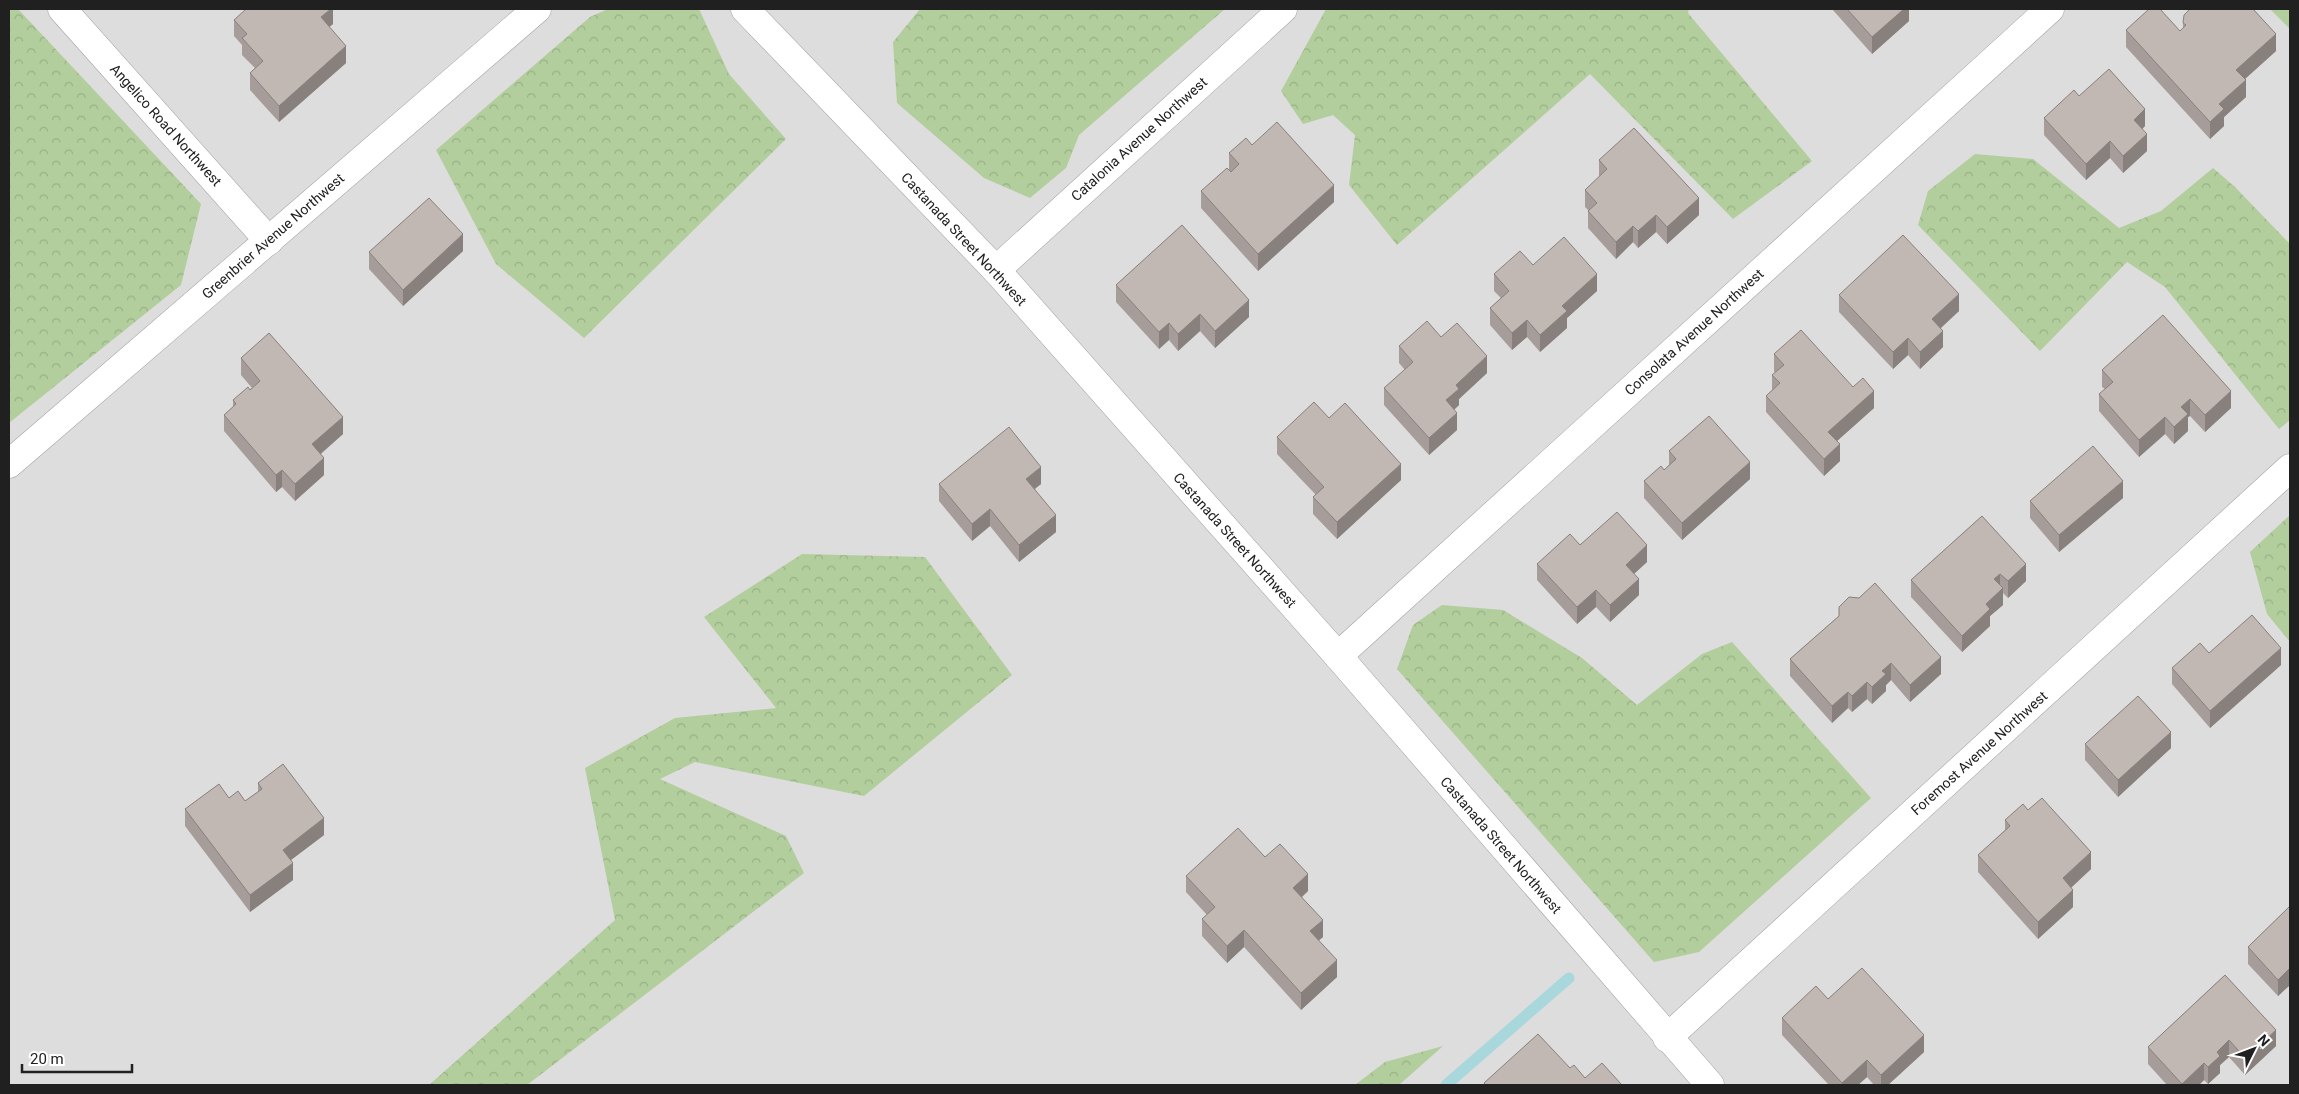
<svg xmlns="http://www.w3.org/2000/svg" width="2299" height="1094" font-family="Roboto,sans-serif">
<style>
.residential{fill:#dedddd}
.forest{fill:url(#forest-crowns)}
.lines{fill:none;stroke-linecap:round;stroke-linejoin:round}
.stream{stroke:#a8d7dc;stroke-width:11}
.street-casing{stroke:#a1a1a1;stroke-width:29}
.street{stroke:#fff;stroke-width:28}
.wall{fill:#a69d9a}
.shaded-wall{fill:#87807d}
.building{fill:#c1b7b3;stroke:#87807d}
.labels{text-anchor:middle;dominant-baseline:central;stroke-width:4;stroke-linejoin:round;paint-order:stroke}
.street-label{font-size:14px;fill:#202020;stroke:#fff}
</style>
<defs>
<pattern id="forest-crowns" width="20" height="18" patternUnits="userSpaceOnUse" patternTransform="scale(1.25)"><rect width="20" height="18" fill="#b1ce9c"/><path d="M2 6a3 3 0 1 1 6 0M12 15a3 3 0 1 1 6 0" fill="none" stroke="#98b186"/></pattern>
</defs>
<rect width="100%" height="100%" fill="#f0ece6"/>
<rect class="residential" x="9" y="9" width="2281" height="1076"/>
<g class="forest">
<polygon points="9,9 18,9 201,204 181,285 9,423"/>
<polygon points="608,9 699,9 729,74 786,139 584,338 496,264 436,150 590,17"/>
<polygon points="920,9 1225,9 1079,135 1066,168 1030,198 984,178 897,103 893,42"/>
<polygon points="1326,9 1689,9 1688,13 1812,161 1733,219 1590,74 1397,245 1349,185 1355,135 1333,115 1303,124 1281,91"/>
<polygon points="2270,9 2290,9 2290,29"/>
<polygon points="1975,154 2033,159 2119,228 2161,211 2213,168 2235,187 2290,244 2290,420 2279,429 2165,287 2127,262 2040,351 1918,225 1928,191"/>
<polygon points="2290,515 2290,642 2267,614 2250,552"/>
<polygon points="802,554 925,557 1012,675 864,796 695,762 660,779 786,836 804,873 527,1085 429,1085 615,920 585,768 675,718 776,708 704,617"/>
<polygon points="1442,605 1503,610 1582,658 1637,705 1702,654 1732,642 1871,798 1699,952 1654,962 1397,669 1413,625"/>
<polygon points="1443,1046 1399,1085 1355,1085 1385,1062"/>
</g>
<g class="lines">
<polyline class="stream" points="1446,1085 1569,978"/>
<g class="street-casing">
<g id="street">
<polyline points="62,9 269,241"/>
<polyline points="745,9 996,270 1338,656 1710,1085"/>
<polyline points="996,270 1283,9"/>
<polyline points="9,464 537,9"/>
<polyline points="1338,656 2050,9"/>
<polyline points="1667,1038 2290,468"/>
</g>
</g>
<use href="#street" class="street"/>
</g>
<g class="wall">
<polygon points="333,9 333,24 329,27 346,63 279,122 250,90 250,73 255,68 242,55 242,45 234,36 234,20"/>
<polygon points="1832,9 1909,9 1909,21 1872,54"/>
<polygon points="2183,23 2276,51 2245,79 2246,97 2224,117 2224,126 2210,139 2126,47 2126,30 2180,31 2183,28"/>
<polygon points="2079,96 2145,126 2142,129 2147,151 2123,173 2110,158 2086,180 2044,135 2044,118"/>
<polygon points="1252,145 1334,202 1258,271 1201,208 1201,191 1229,170 1229,153"/>
<polygon points="1599,160 1699,215 1667,244 1656,232 1638,248 1633,242 1616,259 1588,228 1588,211 1589,211 1585,207 1585,190 1599,177"/>
<polygon points="463,251 403,306 369,269 369,252"/>
<polygon points="1533,265 1597,291 1567,318 1567,328 1540,352 1527,337 1512,350 1490,325 1490,308 1501,298 1494,291 1494,274"/>
<polygon points="1116,285 1249,317 1215,348 1200,331 1178,351 1169,340 1159,349 1116,302"/>
<polygon points="1839,295 1959,311 1941,328 1943,347 1920,369 1908,355 1893,369 1839,312"/>
<polygon points="1441,337 1487,373 1459,399 1459,405 1454,410 1457,430 1429,455 1384,405 1384,388 1405,370 1399,363 1399,346"/>
<polygon points="1774,354 1853,387 1874,408 1837,441 1840,461 1824,476 1766,412 1766,396 1772,390 1772,375 1775,373 1774,371"/>
<polygon points="241,358 343,434 321,454 324,475 295,501 282,487 276,492 224,431 224,415 233,407 233,400 252,388 241,375"/>
<polygon points="2102,370 2231,408 2205,432 2190,416 2188,417 2188,431 2174,444 2165,434 2139,457 2099,411 2099,394 2105,389 2102,387"/>
<polygon points="1329,418 1401,480 1337,539 1313,514 1313,497 1316,495 1277,454 1277,437"/>
<polygon points="1669,451 1750,479 1682,540 1644,498 1644,481 1664,470 1669,465"/>
<polygon points="939,484 1041,484 1035,489 1056,532 1019,562 990,526 972,541 939,501"/>
<polygon points="2123,498 2059,552 2030,518 2030,501"/>
<polygon points="1982,516 2026,581 2008,598 2003,593 2003,605 1990,616 1990,626 1962,652 1911,597 1911,580"/>
<polygon points="1580,545 1647,562 1634,574 1639,595 1610,622 1596,607 1577,624 1537,580 1537,564"/>
<polygon points="1839,616 1941,674 1910,702 1891,680 1886,685 1886,691 1872,704 1867,699 1852,712 1848,708 1832,723 1790,676 1790,659"/>
<polygon points="2209,653 2281,665 2210,728 2172,684 2172,668"/>
<polygon points="2085,744 2171,748 2118,797 2085,760"/>
<polygon points="258,783 324,835 291,860 293,880 250,912 185,826 185,809 229,798 245,801 258,792"/>
<polygon points="2028,810 2091,869 2071,888 2073,907 2038,939 1978,872 1978,855 2005,830 2005,820"/>
<polygon points="1265,857 1308,891 1302,897 1323,937 1319,940 1337,977 1301,1010 1244,947 1227,963 1202,936 1202,919 1207,915 1186,892 1186,876"/>
<polygon points="2290,906 2290,986 2290,985 2278,996 2248,964 2248,947"/>
<polygon points="2225,975 2276,1046 2245,1075 2229,1057 2220,1065 2220,1073 2208,1084 2204,1080 2199,1085 2167,1085 2148,1064 2148,1047"/>
<polygon points="1828,999 1924,1052 1888,1085 1874,1085 1867,1077 1858,1085 1829,1085 1782,1035 1782,1018"/>
</g>
<g class="shaded-wall">
<polygon points="331,9 333,9 333,24 321,34 321,17"/>
<polygon points="1902,9 1909,9 1909,21 1872,54 1872,37"/>
<polygon points="2276,34 2276,51 2236,87 2236,70"/>
<polygon points="346,46 346,63 279,122 279,106"/>
<polygon points="2246,80 2246,97 2224,117 2224,126 2210,139 2210,122 2219,104"/>
<polygon points="2145,109 2145,126 2134,137 2134,120"/>
<polygon points="2147,134 2147,151 2123,173 2123,156"/>
<polygon points="2110,141 2110,158 2086,180 2086,164"/>
<polygon points="1334,185 1334,202 1258,271 1258,254"/>
<polygon points="1699,198 1699,215 1667,244 1667,227"/>
<polygon points="1656,215 1656,232 1638,248 1638,231"/>
<polygon points="1633,226 1633,242 1616,259 1616,242"/>
<polygon points="463,234 463,251 403,306 403,290"/>
<polygon points="1597,274 1597,291 1567,318 1567,328 1540,352 1540,335 1562,306"/>
<polygon points="1959,294 1959,311 1932,336 1932,319"/>
<polygon points="1249,300 1249,317 1215,348 1215,331"/>
<polygon points="1200,314 1200,331 1178,351 1178,334"/>
<polygon points="1527,320 1527,337 1512,350 1512,333"/>
<polygon points="1169,323 1169,340 1159,349 1159,332"/>
<polygon points="1943,331 1943,347 1920,369 1920,352"/>
<polygon points="1908,338 1908,355 1893,369 1893,352"/>
<polygon points="1487,356 1487,373 1459,399 1459,405 1446,417 1446,400 1456,385"/>
<polygon points="1874,391 1874,408 1828,449 1828,432"/>
<polygon points="2231,391 2231,408 2205,432 2205,415"/>
<polygon points="2190,399 2190,416 2188,417 2188,431 2174,444 2174,427 2181,407"/>
<polygon points="1457,413 1457,430 1429,455 1429,438"/>
<polygon points="343,417 343,434 312,461 312,444"/>
<polygon points="2165,417 2165,434 2139,457 2139,440"/>
<polygon points="1840,444 1840,461 1824,476 1824,459"/>
<polygon points="324,458 324,475 295,501 295,484"/>
<polygon points="1750,462 1750,479 1682,540 1682,523"/>
<polygon points="1401,464 1401,480 1337,539 1337,522"/>
<polygon points="1041,467 1041,484 1026,495 1026,479"/>
<polygon points="282,470 282,487 276,492 276,475"/>
<polygon points="2123,481 2123,498 2059,552 2059,535"/>
<polygon points="990,509 990,526 972,541 972,524"/>
<polygon points="1056,515 1056,532 1019,562 1019,545"/>
<polygon points="1647,545 1647,562 1626,581 1626,565"/>
<polygon points="2026,564 2026,581 2008,598 2008,581"/>
<polygon points="2000,574 2000,590 2003,588 2003,605 1990,616 1990,626 1962,652 1962,636 1986,604 1994,579"/>
<polygon points="1639,579 1639,595 1610,622 1610,605"/>
<polygon points="1596,590 1596,607 1577,624 1577,607"/>
<polygon points="2281,648 2281,665 2210,728 2210,711"/>
<polygon points="1941,657 1941,674 1910,702 1910,685"/>
<polygon points="1891,663 1891,680 1886,685 1886,691 1872,704 1872,687 1882,671"/>
<polygon points="1867,682 1867,699 1852,712 1852,696"/>
<polygon points="1848,692 1848,708 1832,723 1832,706"/>
<polygon points="2171,732 2171,748 2118,797 2118,780"/>
<polygon points="324,818 324,835 283,866 283,850"/>
<polygon points="2091,852 2091,869 2063,895 2063,878"/>
<polygon points="293,863 293,880 250,912 250,895"/>
<polygon points="1308,874 1308,891 1293,905 1293,888"/>
<polygon points="2073,890 2073,907 2038,939 2038,922"/>
<polygon points="1323,920 1323,937 1310,948 1310,931"/>
<polygon points="1244,930 1244,947 1227,963 1227,946"/>
<polygon points="1337,960 1337,977 1301,1010 1301,993"/>
<polygon points="2290,968 2290,985 2278,996 2278,980"/>
<polygon points="2276,1030 2276,1046 2245,1075 2245,1058"/>
<polygon points="1924,1035 1924,1052 1888,1085 1881,1085 1881,1075"/>
<polygon points="2229,1040 2229,1057 2220,1065 2220,1073 2208,1084 2208,1067 2217,1052"/>
<polygon points="1867,1060 1867,1077 1858,1085 1842,1085 1842,1083"/>
<polygon points="2204,1063 2204,1080 2199,1085 2182,1085 2182,1084"/>
</g>
<g class="building">
<polygon points="246,9 331,9 321,17 346,46 279,106 250,73 263,61 242,38 247,34 234,20"/>
<polygon points="1847,9 1904,9 1872,37"/>
<polygon points="2149,9 2160,9 2180,31 2186,25 2183,23 2184,15 2190,9 2253,9 2276,34 2236,70 2246,80 2219,104 2224,109 2210,122 2126,30"/>
<polygon points="2109,69 2145,109 2134,120 2147,134 2123,156 2110,141 2086,164 2044,118 2074,90 2079,96"/>
<polygon points="1277,122 1334,185 1258,254 1201,191 1227,168 1231,172 1239,164 1229,153 1246,138 1252,145"/>
<polygon points="1634,128 1699,198 1667,227 1656,215 1638,231 1633,226 1616,242 1588,211 1597,203 1585,190 1607,169 1599,160"/>
<polygon points="429,198 463,234 403,290 369,252"/>
<polygon points="1182,225 1249,300 1215,331 1200,314 1178,334 1169,323 1159,332 1116,285"/>
<polygon points="1903,235 1959,294 1932,319 1943,331 1920,352 1908,338 1893,352 1839,295"/>
<polygon points="1564,237 1597,274 1562,306 1567,311 1540,335 1527,320 1512,333 1490,308 1509,291 1494,274 1520,251 1533,265"/>
<polygon points="2163,315 2231,391 2205,415 2190,399 2181,407 2188,414 2174,427 2165,417 2139,440 2099,394 2113,382 2102,370"/>
<polygon points="1427,321 1441,337 1457,323 1487,356 1456,385 1459,389 1446,400 1457,413 1429,438 1384,388 1413,362 1399,346"/>
<polygon points="1801,330 1853,387 1863,378 1874,391 1828,432 1840,444 1824,459 1766,396 1780,383 1772,375 1784,365 1774,354"/>
<polygon points="269,333 343,417 312,444 324,458 295,484 282,470 276,475 224,415 236,404 233,400 248,387 250,390 260,381 241,358"/>
<polygon points="1314,402 1329,418 1345,403 1401,464 1337,522 1313,497 1324,487 1277,437"/>
<polygon points="1709,416 1750,462 1682,523 1644,481 1661,466 1664,470 1676,459 1669,451"/>
<polygon points="1009,427 1041,467 1026,479 1056,515 1019,545 990,509 972,524 939,484"/>
<polygon points="2093,446 2123,481 2059,535 2030,501"/>
<polygon points="1617,512 1647,545 1626,565 1639,579 1610,605 1596,590 1577,607 1537,564 1570,534 1580,545"/>
<polygon points="1982,516 2026,564 2008,581 2000,574 1994,579 2003,588 1986,604 1990,609 1962,636 1911,580"/>
<polygon points="1875,583 1941,657 1910,685 1891,663 1882,671 1886,674 1872,687 1867,682 1852,696 1848,692 1832,706 1790,659 1839,616 1839,607 1849,597 1859,598"/>
<polygon points="2252,615 2281,648 2210,711 2172,668 2200,643 2209,653"/>
<polygon points="2138,696 2171,732 2118,780 2085,744"/>
<polygon points="283,764 324,818 283,850 293,863 250,895 185,809 219,784 229,798 238,791 245,801 262,789 258,783"/>
<polygon points="2042,798 2091,852 2063,878 2073,890 2038,922 1978,855 2010,826 2005,820 2023,804 2028,810"/>
<polygon points="1238,828 1265,857 1280,844 1308,874 1293,888 1323,920 1310,931 1337,960 1301,993 1244,930 1227,946 1202,919 1215,907 1186,876"/>
<polygon points="2290,906 2290,969 2290,968 2278,980 2248,947"/>
<polygon points="1862,968 1924,1035 1881,1075 1867,1060 1842,1083 1782,1018 1816,986 1828,999"/>
<polygon points="2225,975 2276,1030 2245,1058 2229,1040 2217,1052 2220,1056 2208,1067 2204,1063 2182,1084 2148,1047"/>
<polygon points="1538,1034 1570,1068 1574,1065 1585,1078 1602,1063 1622,1085 1486,1085 1484,1083"/>
</g>
<g class="labels">
<g class="street-label">
<text transform="translate(166 125) rotate(48)">Angelico Road Northwest</text>
<text transform="translate(1139 139) rotate(-42)">Catalonia Avenue Northwest</text>
<text transform="translate(273 236) rotate(-41)">Greenbrier Avenue Northwest</text>
<text transform="translate(964 239) rotate(47)">Castanada Street Northwest</text>
<text transform="translate(1694 332) rotate(-42)">Consolata Avenue Northwest</text>
<text transform="translate(1235 540) rotate(48)">Castanada Street Northwest</text>
<text transform="translate(1979 753) rotate(-42)">Foremost Avenue Northwest</text>
<text transform="translate(1501 845) rotate(49)">Castanada Street Northwest</text>
</g>
</g>
<rect width="2299" height="1094" fill="none" stroke="#202020" stroke-width="20"/>
<g transform="translate(2254 1049) rotate(48)" stroke="#ffffff" stroke-width="4" paint-order="stroke">
<path d="M0-4L9 19L0 12L-9 19Z" fill="#202020"/>
<text y="-8" font-size="14" font-weight="bold" text-anchor="middle" fill="#202020">N</text>
</g>
<path d="M22 1064v8h110v-8" fill="none" stroke="#202020" stroke-width="2.5"/>
<text x="30" y="1064" font-size="15" fill="#202020" stroke="#ffffff" stroke-width="4" paint-order="stroke">20 m</text>
</svg>
